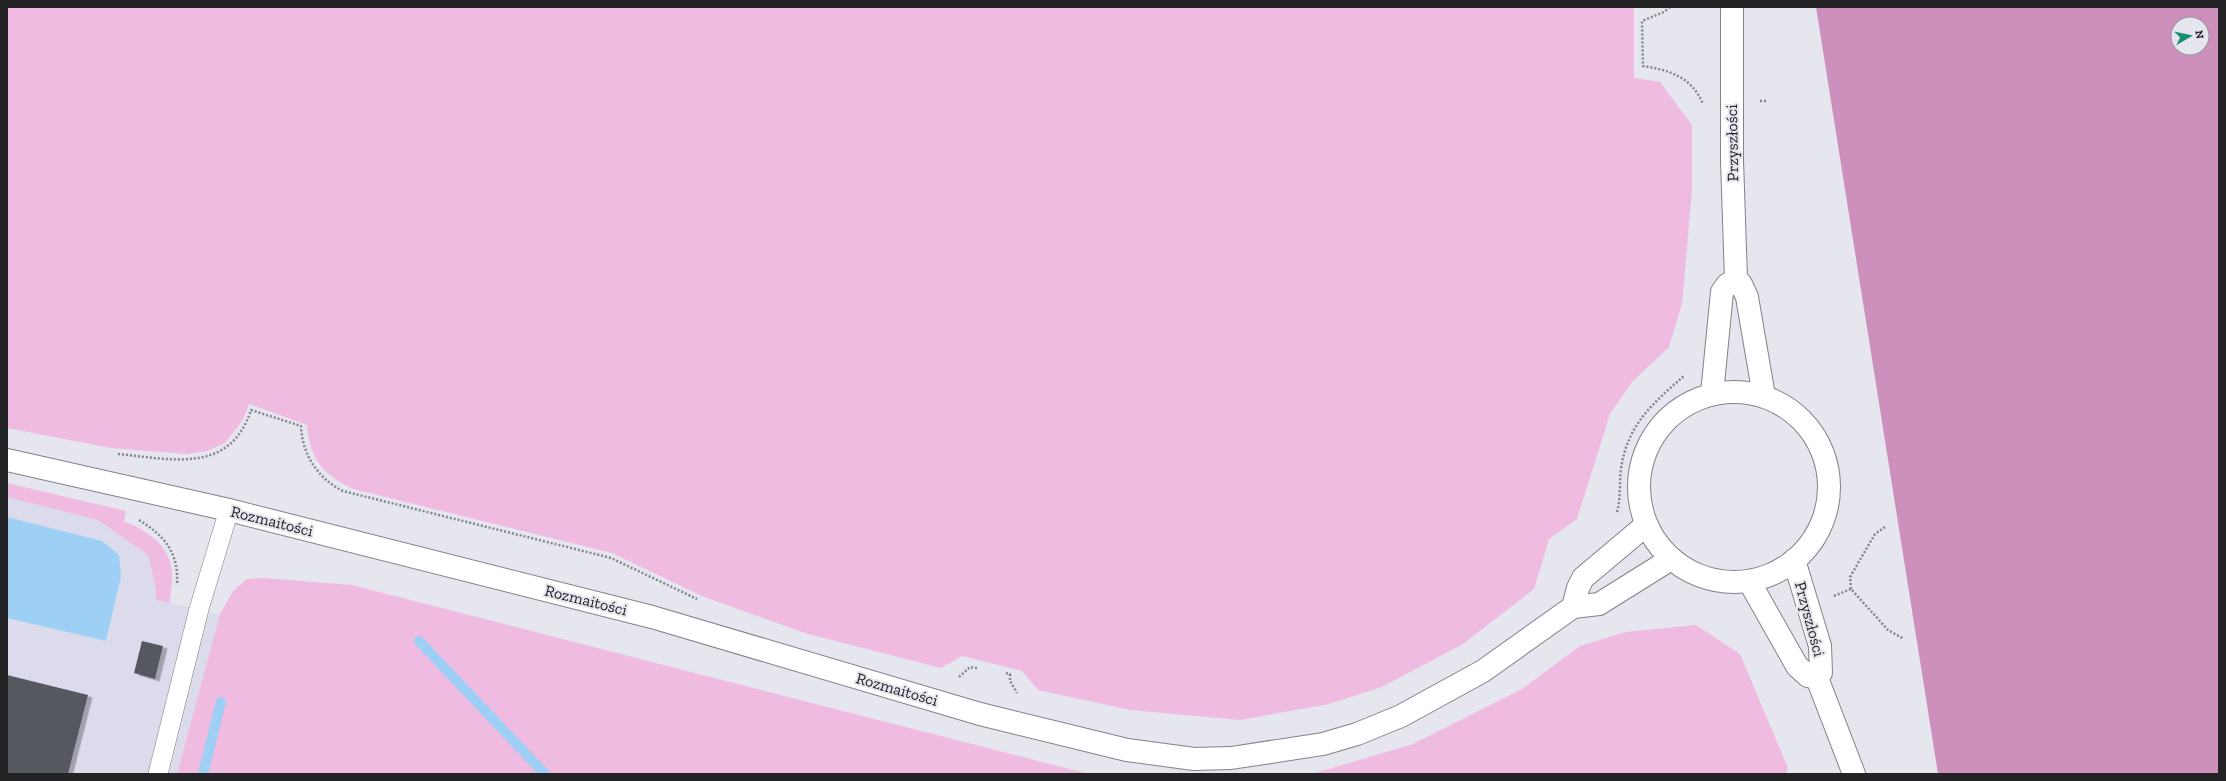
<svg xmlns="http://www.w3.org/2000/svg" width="2226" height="781" font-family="'Zilla Slab',serif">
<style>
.built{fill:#dcdbec}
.green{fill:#efbbe0}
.forest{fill:#cd90bc;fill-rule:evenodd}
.water{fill:#9ed0f6}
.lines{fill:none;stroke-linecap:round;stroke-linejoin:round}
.stream{stroke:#9ed0f6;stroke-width:10}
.building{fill:#565961;filter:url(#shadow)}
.lane-casing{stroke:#82828a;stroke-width:20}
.street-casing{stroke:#82828a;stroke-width:24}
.path{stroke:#85858b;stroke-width:2.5;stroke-dasharray:2 2;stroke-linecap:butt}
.lane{stroke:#fff;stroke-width:19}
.street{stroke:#fff;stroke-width:22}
.labels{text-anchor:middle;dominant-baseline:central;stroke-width:4;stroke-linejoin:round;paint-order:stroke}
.street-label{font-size:16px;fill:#232326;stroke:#e6e6ef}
</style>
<defs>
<filter id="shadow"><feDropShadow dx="4.5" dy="2.5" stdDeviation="0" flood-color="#0004"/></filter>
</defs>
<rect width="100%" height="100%" fill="#e6e6ef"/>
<polygon class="built" points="7,497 98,520 148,555 156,588 156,600 220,614 177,774 7,774"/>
<g class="green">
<path d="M7,7H1634V78L1660,82L1692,125V191L1682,304L1669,347L1632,382L1610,414L1577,519L1549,539L1534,589L1463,644L1382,687L1329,704L1240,720L1130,710L1038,690L1022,671L962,656L941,668L808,634L704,597L612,553L353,489C322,474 310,459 307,425L249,404L243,420L225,443L207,451L187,454L111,448L7,428Z"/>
<path d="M7,483L126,511L124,521C146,530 170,545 172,572C173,582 170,593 170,603L156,600V588L148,555L98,520L7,497Z"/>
<polygon points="263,578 352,585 1089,774 177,774 220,614 233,591 247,579"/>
<polygon points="1696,625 1740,654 1788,768 1786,774 1312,774 1413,744 1522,689 1580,646 1626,632"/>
</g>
<path class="forest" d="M1816,7H2219V774H1938ZM2178,24H2202V48H2178Z"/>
<polygon class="water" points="7,517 102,541 119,555 121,576 106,641 7,618"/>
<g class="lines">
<g class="stream">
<polyline points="419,641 545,774"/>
<polyline points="203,774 221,702"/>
</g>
</g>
<g class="building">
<polygon points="142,641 163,646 155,679 134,673"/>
<polygon points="7,675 88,695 68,774 7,774"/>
</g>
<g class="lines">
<g class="lane-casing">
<polyline id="lane" points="158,774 199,609 229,510"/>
</g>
<g class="street-casing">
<g id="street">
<polyline points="1732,7 1732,160 1736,279 1741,284 1747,297 1764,396"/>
<circle cx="1734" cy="487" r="95"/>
<polyline points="1712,394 1722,292 1727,285 1736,279"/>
<polyline points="7,460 229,510 652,617 980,714 1127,750 1194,759 1231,758 1323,744 1357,734 1401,716 1483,671 1573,607 1599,604 1671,559"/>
<polyline points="1794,560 1820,646 1821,673 1817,678"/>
<polyline points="1749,581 1797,666 1808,676 1817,678"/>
<polyline points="1573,607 1578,588 1583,578 1646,525"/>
<polyline points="1817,678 1854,774"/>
</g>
</g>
<g class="path">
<path d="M1670,7L1664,12L1642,21L1643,66C1669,70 1692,77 1703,104"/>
<polyline points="1760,101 1766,101"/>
<path d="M118,454C171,459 230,475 251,410L301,426C302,454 318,479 343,491L611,558L697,599"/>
<path d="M1617,512C1621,498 1619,484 1621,469C1627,425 1653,403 1685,375"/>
<path d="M139,520C165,536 179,553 177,585"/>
<polyline points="1851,589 1850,577 1875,534 1885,527"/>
<polyline points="1834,596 1851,589 1888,630 1904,639"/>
<polyline points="1006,673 1010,674 1010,681 1017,693"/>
<polyline points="959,677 970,667 977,668"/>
</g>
<use href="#lane" class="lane"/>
<use href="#street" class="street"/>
</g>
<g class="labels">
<g class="street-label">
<text transform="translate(1732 143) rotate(-91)">Przyszłości</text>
<text transform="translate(272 521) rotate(14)">Rozmaitości</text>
<text transform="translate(586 600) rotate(14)">Rozmaitości</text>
<text transform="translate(1810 619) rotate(75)">Przyszłości</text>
<text transform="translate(897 689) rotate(16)">Rozmaitości</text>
</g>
</g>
<rect width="2226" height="781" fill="none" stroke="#232326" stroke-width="16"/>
<g transform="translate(2190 36) rotate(81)"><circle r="19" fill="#e6e6ef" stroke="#98989f"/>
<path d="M0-3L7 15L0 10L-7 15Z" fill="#1b8e70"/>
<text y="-6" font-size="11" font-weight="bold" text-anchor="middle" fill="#232326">N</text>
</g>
</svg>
